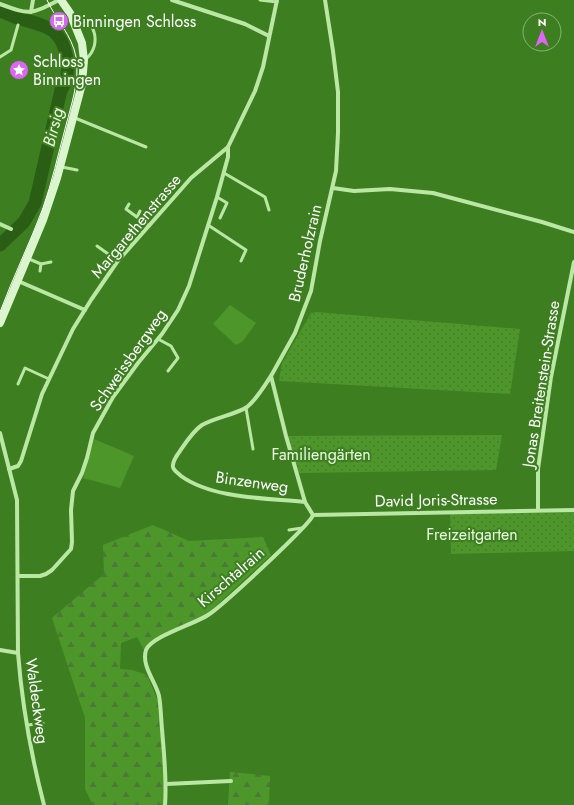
<svg xmlns="http://www.w3.org/2000/svg" width="574" height="805" font-family="Jost,sans-serif">
<style>
.grass{fill:#4d972a}
.forest{fill:url(#forest-firs)}
.garden{fill:url(#garden-dots)}
.lines{fill:none;stroke-linecap:round;stroke-linejoin:round}
.river{stroke:#2b5e15;stroke-width:13}
.lane{stroke:#bae7a4;stroke-width:3}
.street{stroke:#bae7a4;stroke-width:4}
.secondary{stroke:#dbf6cf;stroke-width:8}
.tram{stroke:#fff;stroke-width:1}
.labels{text-anchor:middle;dominant-baseline:central;stroke-width:4;stroke-linejoin:round;paint-order:stroke}
.poi-label{font-size:16px;fill:#fff;stroke:#3d7f20;text-anchor:start}
.street-label{font-size:16px;fill:#fff;stroke:#3d7f20}
.park-label{font-size:16px;fill:#e9fae1;stroke:#3d7f20}
.water-label{font-size:17px;font-style:italic;fill:#ebf9e3;stroke:#3d7f20}
</style>
<defs>
<pattern id="forest-firs" width="22" height="20" patternUnits="userSpaceOnUse"><rect width="22" height="20" fill="#4d972a"/><path d="M5 1l3.5 6h-7zM16 11l3.5 6h-7z" fill="#4d7938"/></pattern>
<pattern id="garden-dots" width="8" height="8" patternUnits="userSpaceOnUse"><rect width="8" height="8" fill="#4d972a"/><path d="M2 2h.1M6 6h.1" fill="none" stroke="#4d7938" stroke-width="1.8" stroke-linecap="round"/></pattern>
</defs>
<rect width="100%" height="100%" fill="#3d7f20"/>
<g class="grass">
<polygon points="230,305 256,323 243,341 236,345 213,324"/>
<polygon points="94,439 134,456 120,488 83,478"/>
</g>
<g class="forest">
<polygon points="153,525 189,541 263,537 271,555 206,615 152,641 144,650 137,637 121,643 120,669 132,670 147,675 159,704 166,758 165,805 93,805 85,789 85,718 52,618 104,574 103,545"/>
<polygon points="230,772 270,776 269,805 228,805"/>
</g>
<g class="garden">
<polygon points="316,312 520,329 510,394 279,381 282,363 311,313"/>
<polygon points="502,435 496,470 297,473 286,436"/>
<polygon points="574,512 574,551 451,554 450,514"/>
</g>
<g class="lines">
<path class="river" d="M0,11C6,13 12,16 17,18C45,26 62,26 67,60C68,71 68,81 61,90L35,203L24,222L0,245"/>
<g class="lane">
<polyline points="260,0 277,2"/>
<path d="M72,14C95,17 103,44 86,59"/>
<polyline points="0,57 11,50 18,25"/>
<polyline points="75,118 146,147"/>
<polyline points="62,167 77,170"/>
<polyline points="224,173 265,197 269,210"/>
<polyline points="217,197 227,203 220,218"/>
<polyline points="129,204 126,209 149,226"/>
<polyline points="137,217 140,211"/>
<polyline points="208,225 246,250 241,261"/>
<polyline points="97,246 118,261"/>
<polyline points="29,259 41,264 51,262"/>
<polyline points="40,271 41,264"/>
<polyline points="158,339 171,346 178,358 168,371"/>
<polyline points="18,384 25,368 49,379"/>
<polyline points="246,408 253,449"/>
<polyline points="289,530 302,528"/>
<polyline points="28,725 43,723"/>
</g>
<g class="street">
<polyline points="172,0 245,24 269,36"/>
<path d="M0,4C30,15 30,15 59,0"/>
<polyline points="31,12 33,0"/>
<polyline points="333,188 354,191 390,189 433,193 542,222 574,232"/>
<polyline points="0,224 11,229"/>
<polyline points="18,281 85,310"/>
<path d="M271,376C264,386 257,399 247,407C237,414 214,418 202,425C193,431 186,442 180,451C177,455 172,462 173,467C174,471 178,473 181,476C213,499 267,498 305,502"/>
<path d="M0,433L17,500L18,653C22,704 31,755 44,805"/>
<polyline points="9,469 18,466 21,461 42,394 73,329 91,300 117,262 191,178 228,147 255,91 263,67 277,0"/>
<polyline points="538,510 538,469 551,377 574,262"/>
<polyline points="313,515 305,502 286,436 271,376 295,333 311,291 320,241 336,171 338,133 338,92 333,51 325,0"/>
<polyline points="313,515 574,510"/>
<polyline points="18,576 40,576 46,574 52,570 71,549 72,542 71,510 73,491 82,473 87,458 93,433 113,397 138,363 162,334 178,310 189,286 217,197 228,157 228,147"/>
<polyline points="0,650 18,653"/>
<polyline points="166,784 231,781"/>
<path d="M165,805C167,780 164,755 162,729C161,719 161,707 159,696C156,682 141,666 146,650C152,636 195,624 208,615C222,606 311,524 313,515"/>
</g>
<polyline class="secondary" points="0,323 43,220 57,178 82,84 84,60 82,43 70,13 61,0"/>
<path class="tram" d="M0,312C13,277 30,243 43,208C52,182 58,155 65,129C71,105 80,81 76,57C72,35 56,20 47,0"/>
</g>
<defs>
<g id="bus-disc" transform="scale(1)"><circle r="9.5" fill="#dd65f5" stroke="#3d7f20"/><path d="M-5-6H5V4H4V6H2V4H-2V6H-4V4H-5ZM-3.5-4V0h7V-4ZM-3.5 1.2v1.5H-2V1.2ZM2 1.2v1.5H3.5V1.2Z" fill="#fff"/></g>
<g id="sight-disc" transform="scale(1)"><circle r="9.5" fill="#dd65f5" stroke="#3d7f20"/><path d="M0-6L1.8-2.2L6-1.7L2.9 1.2L3.7 5.4L0 3.3L-3.7 5.4L-2.9 1.2L-6-1.7L-1.8-2.2Z" fill="#fff"/></g>
</defs>
<g fill-rule="evenodd">
<use href="#bus-disc" x="59" y="21"/>
<use href="#sight-disc" x="19" y="70"/>
</g>
<g class="labels">
<g class="poi-label">
<text x="73" y="21">Binningen Schloss</text>
<text x="33" y="61">Schloss<tspan x="33" dy="18">Binningen</tspan></text>
</g>
<g class="street-label">
<text transform="translate(136 226) rotate(-50)">Margarethenstrasse</text>
<text transform="translate(305 253) rotate(-77)">Bruderholzrain</text>
<text transform="translate(128 360) rotate(-55)">Schweissbergweg</text>
<text transform="translate(541 384) rotate(-81)">Jonas Breitenstein-Strasse</text>
<text transform="translate(252 482) rotate(8)">Binzenweg</text>
<text transform="translate(436 500) rotate(-1)">David Joris-Strasse</text>
<text transform="translate(231 577) rotate(-41)">Kirschtalrain</text>
<text transform="translate(37 701) rotate(82)">Waldeckweg</text>
</g>
<g class="park-label">
<text x="321" y="454">Familiengärten</text>
<text x="472" y="534">Freizeitgarten</text>
</g>
<g class="water-label">
<text transform="translate(53 127) rotate(-76)">Birsig</text>
</g>
</g>
<g transform="translate(542 32)"><circle r="19" fill="#3d7f20" stroke="#8bb279"/>
<path d="M0-3L7 15L0 10L-7 15Z" fill="#dd65f5"/>
<text y="-6" font-size="11" font-weight="bold" text-anchor="middle" fill="#ffffff">N</text>
</g>
</svg>
